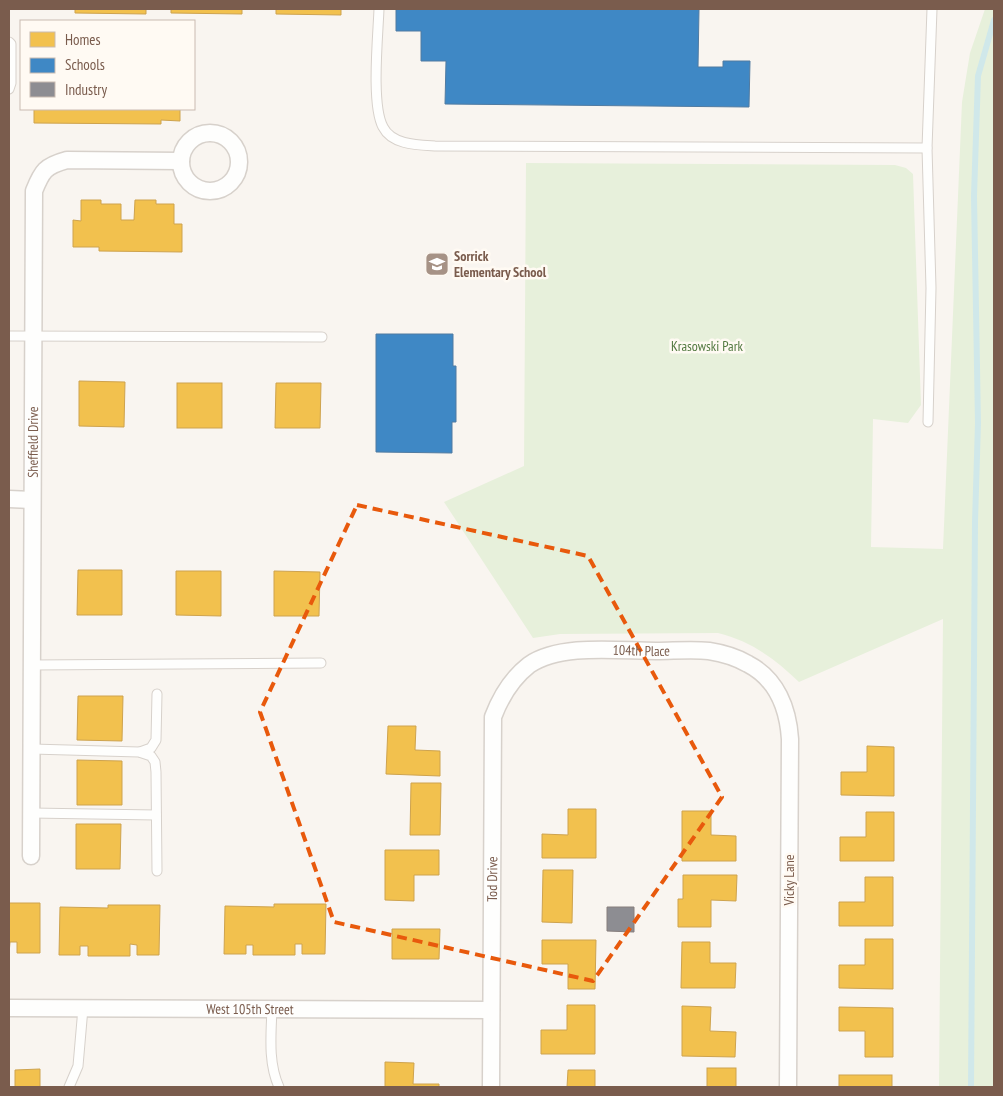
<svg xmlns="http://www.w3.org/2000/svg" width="1003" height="1096" font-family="'PT Sans Narrow',sans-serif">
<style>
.green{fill:#e7f0db}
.homes{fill:#f2c14e;stroke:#cea34e}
.schools{fill:#3f88c5;stroke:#517ba1}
.industry{fill:#8d8d92;stroke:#877e7d}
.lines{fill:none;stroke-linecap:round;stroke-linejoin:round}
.stream{stroke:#d0e8ea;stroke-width:6}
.service-casing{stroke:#d7d1cb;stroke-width:11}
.minor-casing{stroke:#d7d1cb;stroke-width:19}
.service{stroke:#fefefd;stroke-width:9}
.minor{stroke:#fefefd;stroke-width:16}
.marked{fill:none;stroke:#e8590c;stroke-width:4;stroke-dasharray:10 6;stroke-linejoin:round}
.labels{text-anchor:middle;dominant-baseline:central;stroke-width:5;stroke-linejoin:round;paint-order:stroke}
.poi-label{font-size:14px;font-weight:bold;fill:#7a5c4d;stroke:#fffaf3;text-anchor:start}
.park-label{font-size:14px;fill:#537a41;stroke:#fffaf3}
.street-label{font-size:14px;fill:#7a5c4d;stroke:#fffaf3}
</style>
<rect width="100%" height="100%" fill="#f9f5f0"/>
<path class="green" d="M985,9H994V1087H939L943,619L799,682C775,659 751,641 718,633L560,634L533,638L444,502L524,466L526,163L895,165L906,168L913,174L921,405L908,423L873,419L871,547L943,549L962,102L970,53Z"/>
<g class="homes">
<polygon points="75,9 146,9 146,14 75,13"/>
<polygon points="171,9 242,9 242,14 171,13"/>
<polygon points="276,9 341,9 341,15 276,14"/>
<polygon points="34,109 180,109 180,121 161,120 161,124 34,123"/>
<polygon points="81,200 101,200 101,204 121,204 121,220 134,220 135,200 156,200 156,204 174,204 174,224 182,224 182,252 99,251 99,247 73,247 73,220 81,221"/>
<polygon points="79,381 125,382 124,427 79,426"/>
<rect x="177" y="383" width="45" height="45"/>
<polygon points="276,383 321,383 320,428 275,428"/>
<polygon points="78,570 122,570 122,615 77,615"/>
<polygon points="176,571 221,571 221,616 176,615"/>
<polygon points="274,571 320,572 319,616 274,616"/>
<polygon points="78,696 123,696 122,741 77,740"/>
<polygon points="388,726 416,726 415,750 440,751 440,776 386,774"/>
<polygon points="867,746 894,747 894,796 841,795 841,772 867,772"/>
<polygon points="77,760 122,761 122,805 77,805"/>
<polygon points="411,783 441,783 440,835 410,835"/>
<polygon points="568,809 596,809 596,858 542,858 542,834 568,835"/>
<polygon points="682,811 711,811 711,835 736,836 736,861 682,861"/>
<polygon points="866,812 894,812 894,861 840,861 840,837 866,837"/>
<polygon points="76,824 121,824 120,869 76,869"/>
<polygon points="385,850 439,850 439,875 414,875 414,901 385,900"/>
<polygon points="543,870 573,870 572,923 542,922"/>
<polygon points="683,875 737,875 736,901 711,900 711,927 678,927 678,899 683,899"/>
<polygon points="865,877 893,877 893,926 839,926 839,902 865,902"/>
<polygon points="9,903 40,903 40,953 17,953 17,942 10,942 9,954"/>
<polygon points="274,904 326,904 325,954 302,954 302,944 295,944 295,955 253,955 253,945 246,945 246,954 224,954 225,906 274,907"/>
<polygon points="108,905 160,905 159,955 137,955 137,945 130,944 130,956 88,956 88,946 80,946 80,955 59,955 60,907 108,908"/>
<polygon points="392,929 440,929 439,959 392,959"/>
<polygon points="865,939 893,939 893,989 839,988 839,965 865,965"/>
<polygon points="542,940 596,940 595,989 568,989 568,964 542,964"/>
<polygon points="682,942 710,942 710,963 736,963 735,988 681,988"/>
<polygon points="567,1005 595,1005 595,1054 541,1054 541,1030 567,1030"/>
<polygon points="682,1006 711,1007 710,1031 736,1032 735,1057 682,1056"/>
<polygon points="839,1007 893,1008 893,1057 865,1057 865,1031 839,1031"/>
<polygon points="385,1062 414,1063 413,1084 439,1084 439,1087 385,1087"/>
<rect x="707" y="1068" width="29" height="19"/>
<polygon points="40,1069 40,1087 15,1087 15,1070"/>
<polygon points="568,1070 595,1070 595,1087 567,1087"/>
<rect x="839" y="1075" width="53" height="12"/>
</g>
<g class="schools">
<polygon points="396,9 699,9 698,67 723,67 723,61 750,61 749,107 445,104 446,61 421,61 421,31 396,31"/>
<polygon points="376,334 453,334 453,366 456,366 456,422 452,422 452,453 376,452"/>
</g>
<polygon class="industry" points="607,907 634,907 634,932 607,931"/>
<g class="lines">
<polyline class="stream" points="971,1087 975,522 978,423 974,196 978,76 994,20"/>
<g class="service-casing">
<g id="service">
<path d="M379,9C378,36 371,105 383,127C392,145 418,145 435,146L927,148"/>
<polyline points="9,42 11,44 11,83 9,89"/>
<polyline points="9,336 322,337"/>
<polyline points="928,422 931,288 927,148 932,9"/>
<polyline points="32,665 321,663"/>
<polyline points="32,749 139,752 151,756 155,762 156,772 157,871"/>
<polyline points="140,752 151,748 156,740 157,694"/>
<polyline points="31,813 156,815"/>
<path d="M272,1009C271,1035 268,1063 279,1087"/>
<polyline points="69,1087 78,1066 83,1008"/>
</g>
</g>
<g class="minor-casing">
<g id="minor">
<circle cx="210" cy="162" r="29"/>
<polyline points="9,499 32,500"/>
<path id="s1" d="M31,856L34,191C42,171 45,166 67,160L181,161"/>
<path id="s2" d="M9,1008L491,1010"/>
<path id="s3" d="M491,1087L493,717C501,696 511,679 529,665C561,643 619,651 656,651C673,651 692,649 709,651C722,653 736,657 748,664C777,679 788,709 790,739L788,1087"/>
</g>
</g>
<use href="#service" class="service"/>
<use href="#minor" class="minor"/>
</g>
<path class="marked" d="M357,505L588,556L722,797L593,981L334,922L260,712Z"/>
<defs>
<g id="school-square" transform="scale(1.25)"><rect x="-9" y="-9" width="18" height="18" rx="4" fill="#a69286" stroke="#fffaf3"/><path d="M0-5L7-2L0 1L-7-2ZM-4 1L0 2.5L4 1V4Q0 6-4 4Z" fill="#fff"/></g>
</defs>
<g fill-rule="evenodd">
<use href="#school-square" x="437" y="264"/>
</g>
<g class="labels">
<g class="poi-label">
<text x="454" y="256">Sorrick<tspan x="454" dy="16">Elementary School</tspan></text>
</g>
<g class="park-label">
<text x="707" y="346">Krasowski Park</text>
</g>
<g class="street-label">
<text stroke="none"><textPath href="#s1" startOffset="414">Sheffield Drive</textPath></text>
<text stroke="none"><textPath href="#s3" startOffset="549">104th Place</textPath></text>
<text stroke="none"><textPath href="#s3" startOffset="208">Tod Drive</textPath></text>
<text transform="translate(789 880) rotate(-90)">Vicky Lane</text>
<text stroke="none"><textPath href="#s2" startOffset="241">West 105th Street</textPath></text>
</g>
</g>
<rect width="1003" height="1096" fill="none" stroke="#7a5c4d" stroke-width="20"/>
<rect x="20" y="20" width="175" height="90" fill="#fffaf3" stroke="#cabbb1"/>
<rect x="30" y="32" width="25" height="15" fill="#f2c14e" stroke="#cabbb1"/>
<text x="65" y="45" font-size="15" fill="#7a5c4d">Homes</text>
<rect x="30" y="58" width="25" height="15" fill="#3f88c5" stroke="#cabbb1"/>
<text x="65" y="70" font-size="15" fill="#7a5c4d">Schools</text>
<rect x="30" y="82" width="25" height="15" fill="#8d8d92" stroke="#cabbb1"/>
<text x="65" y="95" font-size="15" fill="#7a5c4d">Industry</text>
</svg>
